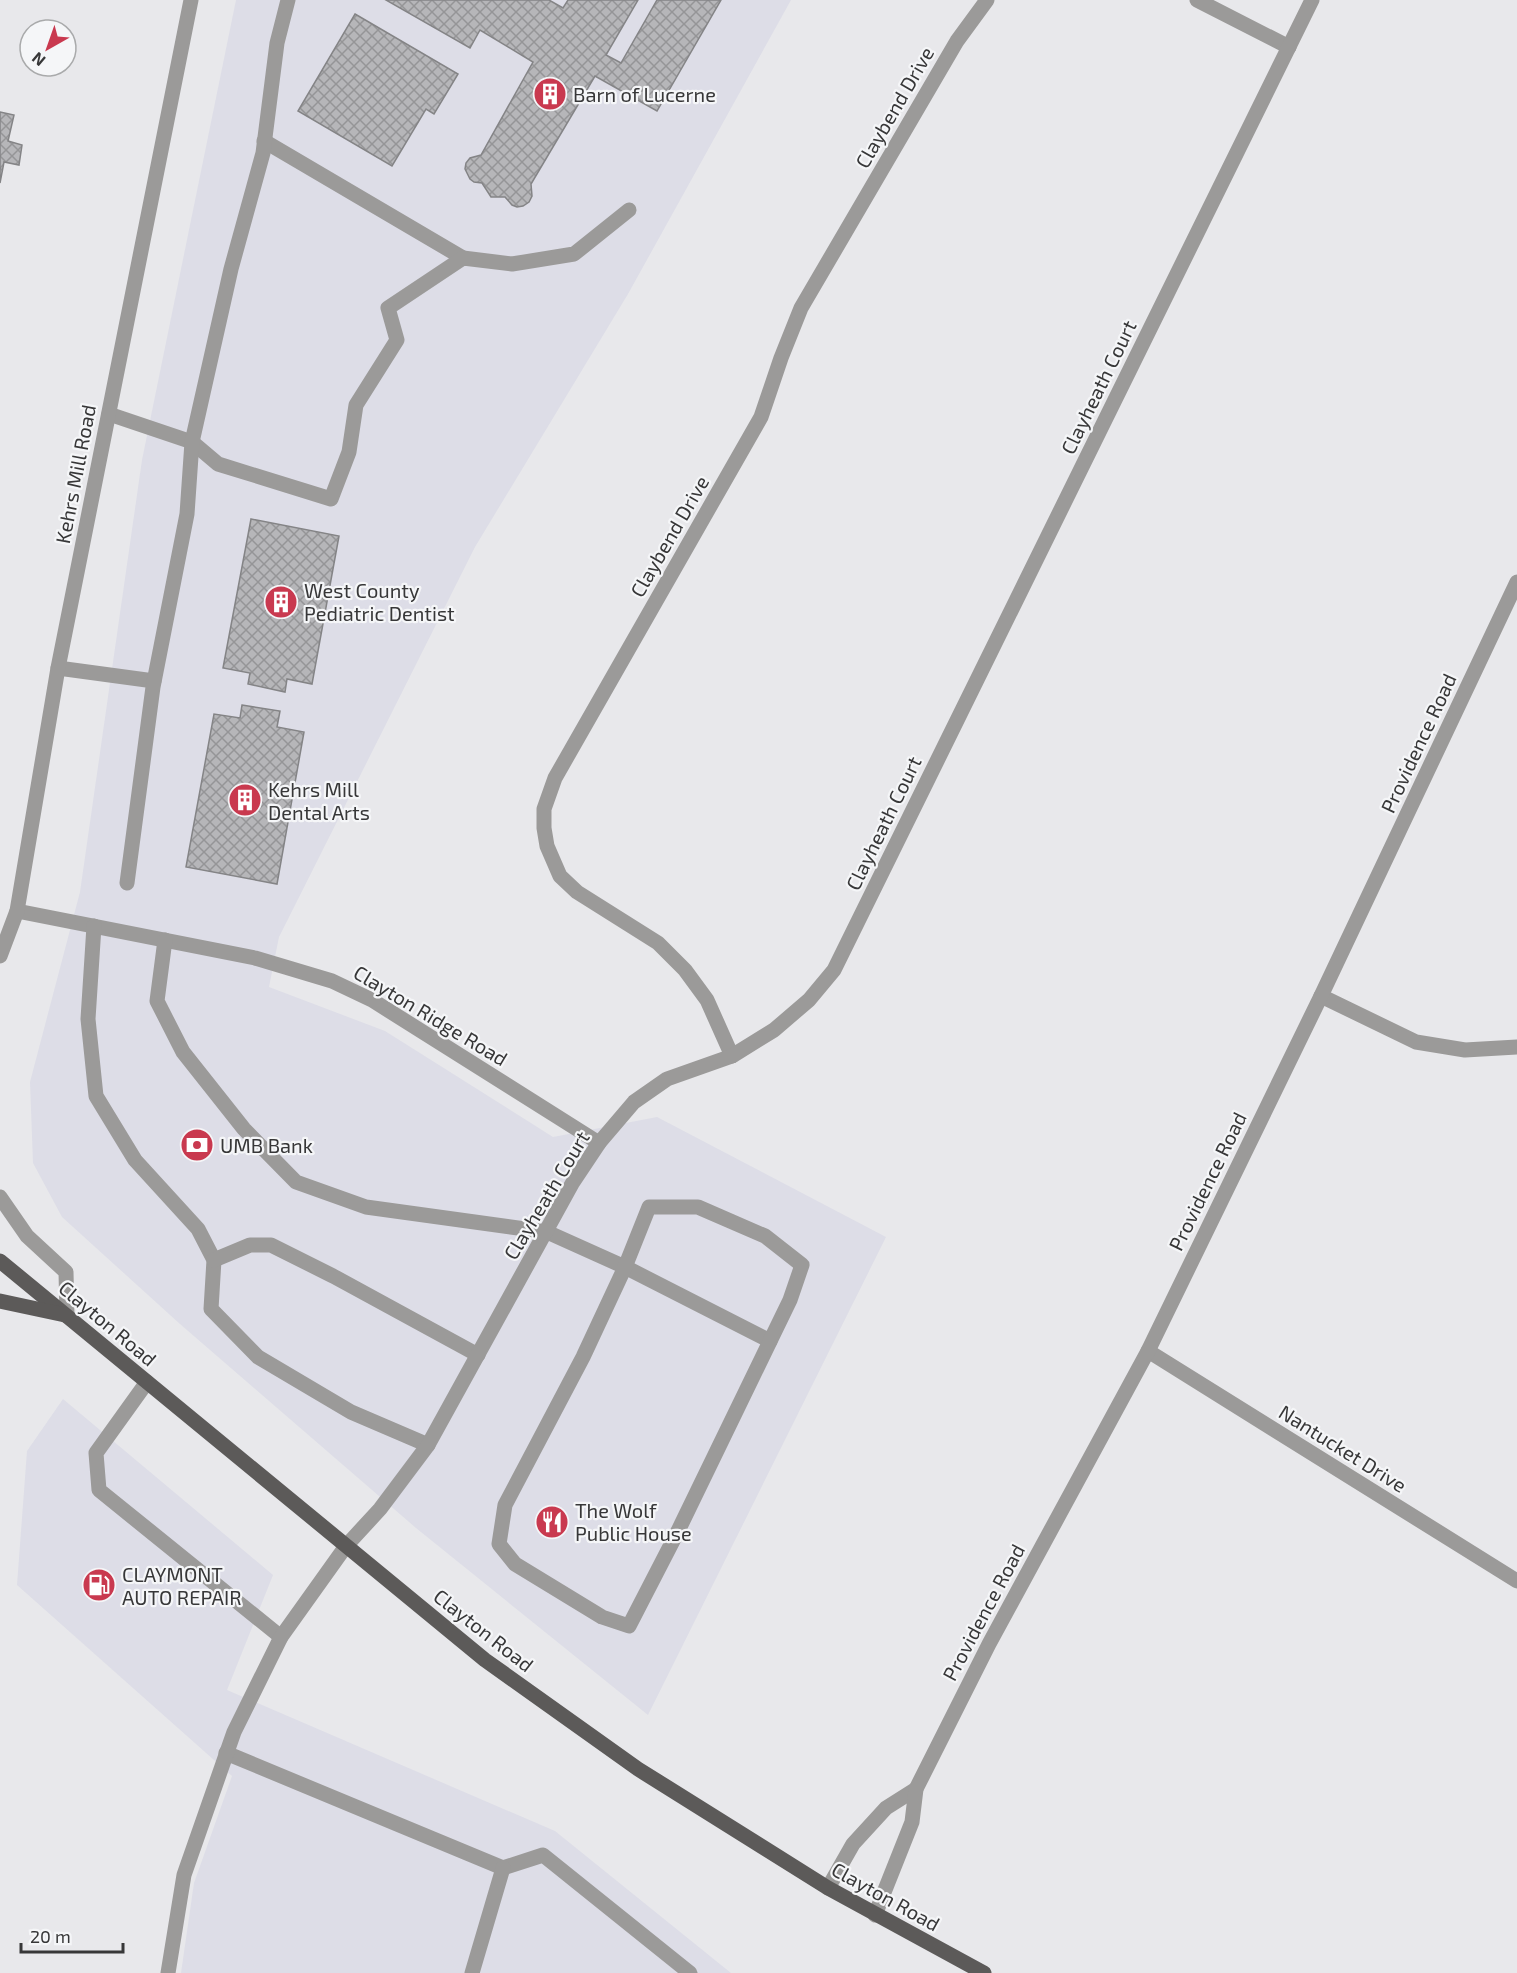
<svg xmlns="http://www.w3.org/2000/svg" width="1517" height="1973" font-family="'Exo 2',sans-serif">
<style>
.built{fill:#dddde7}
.building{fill:url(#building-cross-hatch);stroke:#848486;stroke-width:1.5}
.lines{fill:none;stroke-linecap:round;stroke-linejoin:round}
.minor{stroke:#9b9a99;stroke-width:15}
.major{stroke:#5c5a59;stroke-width:15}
.labels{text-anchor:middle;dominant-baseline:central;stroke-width:4.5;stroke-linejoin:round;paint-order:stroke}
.poi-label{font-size:20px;fill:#373738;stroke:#f5f6f8;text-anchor:start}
.street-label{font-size:20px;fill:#373738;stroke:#f5f6f8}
</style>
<defs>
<pattern id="building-cross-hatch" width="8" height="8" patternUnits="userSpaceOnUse" patternTransform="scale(1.5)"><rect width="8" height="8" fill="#b6b6b9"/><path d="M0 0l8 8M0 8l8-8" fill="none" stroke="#959597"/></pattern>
</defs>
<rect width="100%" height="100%" fill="#e8e8eb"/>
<g class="built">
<polygon points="236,0 791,0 628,294 475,547 279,937 269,987 385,1031 553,1137 657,1117 886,1237 648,1715 416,1528 180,1324 62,1217 33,1163 30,1082 80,892 142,460"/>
<polygon points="63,1399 273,1575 227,1690 555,1831 731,1973 181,1973 194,1883 232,1776 17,1585 27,1451"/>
</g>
<g class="building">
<polygon points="386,0 549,0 563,8 568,0 638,0 606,55 621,63 657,0 721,0 657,111 595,76 531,184 532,196 529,202 523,206 517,207 512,205 505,197 491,197 482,183 474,182 470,179 465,169 466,163 470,158 481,155 533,62 480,30 470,48"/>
<polygon points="355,14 458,74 434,114 426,109 392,166 298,111"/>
<polygon points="0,112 14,115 8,141 22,145 19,165 4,162 0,183"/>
<polygon points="251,519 339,536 312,684 287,679 285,692 248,684 250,673 223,668"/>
<polygon points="242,705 280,711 277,727 304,732 277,884 186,867 214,714 240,718"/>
</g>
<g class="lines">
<g class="minor">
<polyline points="1197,0 1289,47"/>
<polyline points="264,141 463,258"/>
<polyline points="109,414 192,442 218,464 331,499 349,452 356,405 397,340 388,308 463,258 512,264 574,254 629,210"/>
<polyline points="58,668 154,681"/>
<polyline points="127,883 153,687 187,514 192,442 231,269 263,153 277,43 288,0"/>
<polyline points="17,911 255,958 332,981 372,1000 599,1143"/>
<polyline points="94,926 88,1019 96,1096 135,1160 198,1229 214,1260 211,1309 258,1357 351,1412 428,1445"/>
<polyline points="165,940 157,1001 183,1052 244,1129 296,1182 366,1207 547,1232 625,1267 770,1341"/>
<polyline points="0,956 17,911 58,668 191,0"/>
<polyline points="1321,996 1416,1042 1465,1050 1517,1047"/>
<polyline points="732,1056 707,1000 685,970 658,943 577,892 560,876 547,846 544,828 544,809 555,778 761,417 781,358 801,308 957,41 987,0"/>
<polyline points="0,1197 27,1236 66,1272 67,1316"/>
<polygon points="649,1207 698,1207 765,1236 802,1265 790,1300 678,1531 629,1626 602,1617 515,1564 499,1544 505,1505 583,1357 625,1267"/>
<polyline points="214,1260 250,1245 271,1245 333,1276 478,1355"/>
<polyline points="1148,1351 1517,1581"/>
<polyline points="147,1382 96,1453 99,1490 281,1637"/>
<polyline points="226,1753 503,1868 543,1855 690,1973"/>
<polyline points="828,1888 853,1844 886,1808 916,1789"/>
<polyline points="875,1915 912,1822 916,1789 989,1644 1148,1351 1321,996 1517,582"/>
<polyline points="168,1973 184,1875 234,1732 281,1637 346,1546 380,1509 428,1445 573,1182 599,1143 634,1102 667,1079 732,1056 774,1030 809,1000 834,970 1312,0"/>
<polyline points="472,1973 503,1868"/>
</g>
<g class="major">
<polyline points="0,1261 485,1660 638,1769 828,1888 984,1973"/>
<polyline points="0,1301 65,1315"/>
</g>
</g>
<defs>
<g id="building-disc" transform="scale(1.725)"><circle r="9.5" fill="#c9394f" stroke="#f5f6f8"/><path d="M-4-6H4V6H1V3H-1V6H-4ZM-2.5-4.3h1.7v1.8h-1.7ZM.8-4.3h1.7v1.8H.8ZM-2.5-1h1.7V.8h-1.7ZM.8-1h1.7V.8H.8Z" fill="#fff"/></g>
<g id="bank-disc" transform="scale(1.725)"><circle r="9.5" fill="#c9394f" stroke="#f5f6f8"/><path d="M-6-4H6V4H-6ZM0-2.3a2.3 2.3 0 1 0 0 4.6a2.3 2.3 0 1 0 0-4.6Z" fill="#fff"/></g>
<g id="restaurant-disc" transform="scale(1.725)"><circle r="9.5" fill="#c9394f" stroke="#f5f6f8"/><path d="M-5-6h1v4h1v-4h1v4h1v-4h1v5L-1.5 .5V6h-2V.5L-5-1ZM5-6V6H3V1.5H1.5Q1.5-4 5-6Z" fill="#fff"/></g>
<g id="fuel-disc" transform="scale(1.725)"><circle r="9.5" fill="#c9394f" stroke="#f5f6f8"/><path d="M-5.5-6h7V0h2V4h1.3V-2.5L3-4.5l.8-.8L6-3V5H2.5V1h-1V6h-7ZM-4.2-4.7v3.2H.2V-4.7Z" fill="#fff"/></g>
</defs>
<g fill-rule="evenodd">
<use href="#building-disc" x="550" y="94"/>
<use href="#building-disc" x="281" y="602"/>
<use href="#building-disc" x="245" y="800"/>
<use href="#bank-disc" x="197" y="1145"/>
<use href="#restaurant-disc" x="552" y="1522"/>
<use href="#fuel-disc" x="99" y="1585"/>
</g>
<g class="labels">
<g class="poi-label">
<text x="573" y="94">Barn of Lucerne</text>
<text x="304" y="590">West County<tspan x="304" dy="23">Pediatric Dentist</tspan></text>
<text x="268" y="789">Kehrs Mill<tspan x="268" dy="23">Dental Arts</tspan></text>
<text x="220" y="1145">UMB Bank</text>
<text x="575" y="1510">The Wolf<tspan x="575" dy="23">Public House</tspan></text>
<text x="122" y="1574">CLAYMONT<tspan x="122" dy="23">AUTO REPAIR</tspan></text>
</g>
<g class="street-label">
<text transform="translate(894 107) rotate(-60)">Claybend Drive</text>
<text transform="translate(1098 387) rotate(-64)">Clayheath Court</text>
<text transform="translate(75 474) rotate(-79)">Kehrs Mill Road</text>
<text transform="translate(669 536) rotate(-60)">Claybend Drive</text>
<text transform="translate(1418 743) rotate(-65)">Providence Road</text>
<text transform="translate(883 823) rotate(-64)">Clayheath Court</text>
<text transform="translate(431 1015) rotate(31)">Clayton Ridge Road</text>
<text transform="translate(1207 1181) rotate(-64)">Providence Road</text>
<text transform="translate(546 1195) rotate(-59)">Clayheath Court</text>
<text transform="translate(108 1323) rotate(40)">Clayton Road</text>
<text transform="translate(1343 1448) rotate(32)">Nantucket Drive</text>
<text transform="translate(983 1612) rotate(-62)">Providence Road</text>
<text transform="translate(484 1630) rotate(38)">Clayton Road</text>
<text transform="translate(886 1896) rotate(29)">Clayton Road</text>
</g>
</g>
<g transform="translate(48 48) rotate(220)"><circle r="28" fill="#f5f6f8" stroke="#a9aaab" stroke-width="1.5"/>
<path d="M0-4.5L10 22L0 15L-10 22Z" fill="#c9394f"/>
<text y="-9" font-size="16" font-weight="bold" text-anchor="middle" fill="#373738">N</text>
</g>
<path d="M21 1943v9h102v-9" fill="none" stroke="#373738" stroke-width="3"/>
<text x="30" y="1943" font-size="18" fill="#373738" stroke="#f5f6f8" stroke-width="4.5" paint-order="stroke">20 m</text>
</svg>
